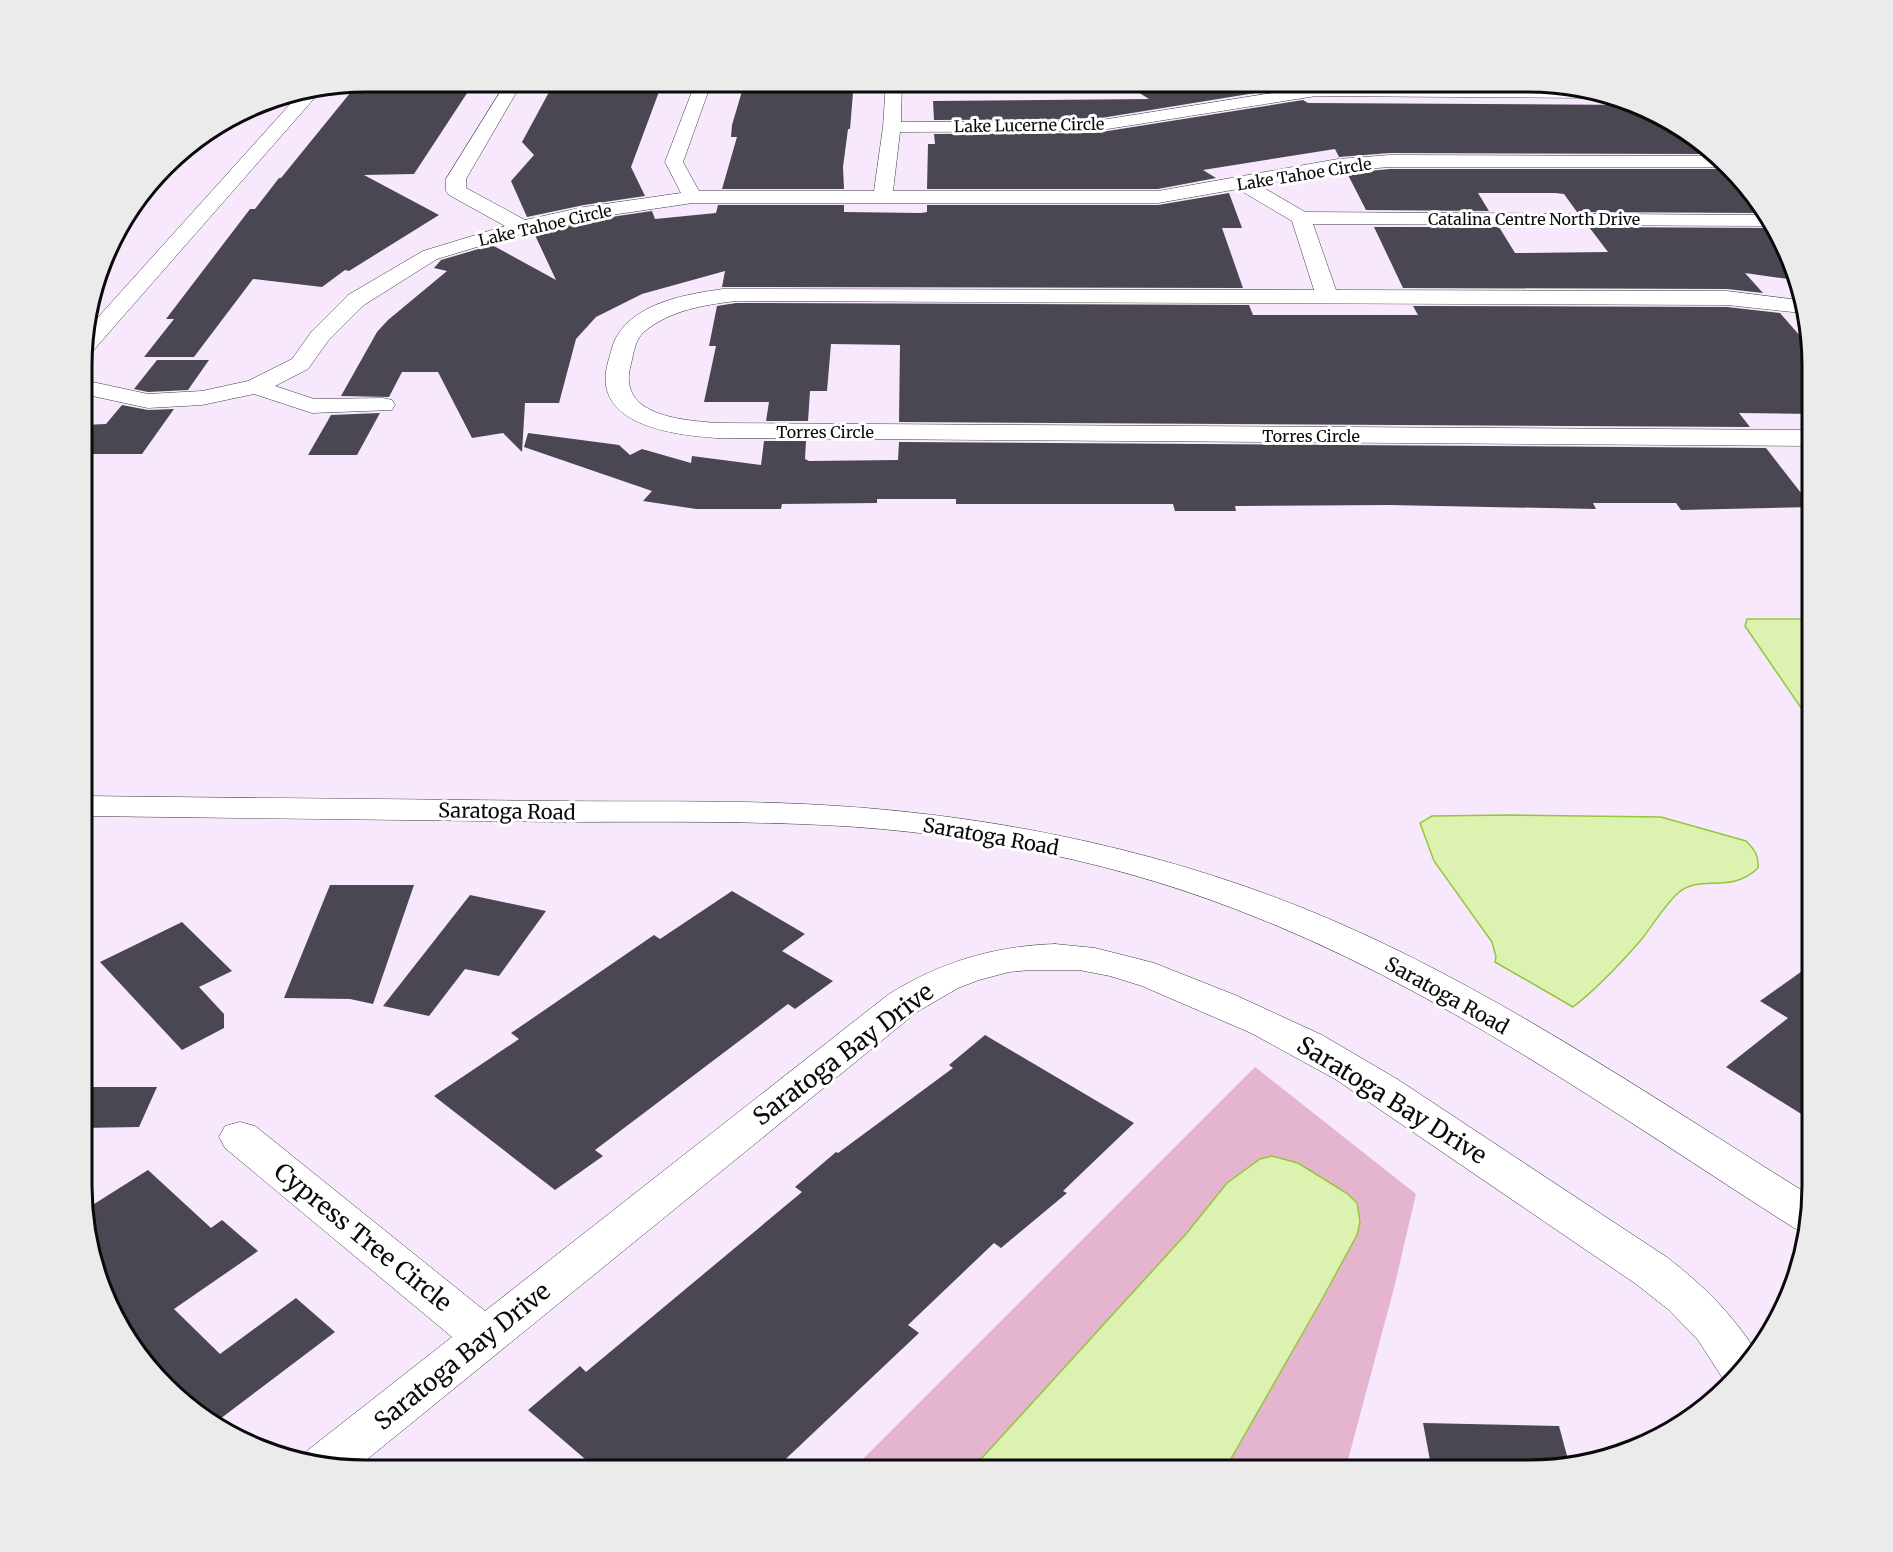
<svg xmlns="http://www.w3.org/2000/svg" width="1893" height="1552" font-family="Merriweather,serif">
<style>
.green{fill:#e5b5d0}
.water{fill:#ddf2b0;stroke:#95c63a;stroke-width:1.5}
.building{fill:#4b4752}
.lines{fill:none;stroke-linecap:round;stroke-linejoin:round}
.minor-casing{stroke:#3d3d3d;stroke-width:1}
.minor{fill:#fff;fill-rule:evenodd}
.labels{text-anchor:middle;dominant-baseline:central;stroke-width:6;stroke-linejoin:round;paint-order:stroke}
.far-street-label{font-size:16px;fill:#0a0a0a;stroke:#fff}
.street-label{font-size:20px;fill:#0a0a0a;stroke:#fff}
.near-street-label{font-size:24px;fill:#0a0a0a;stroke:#fff}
.rim{fill:none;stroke:#0a0a0a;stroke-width:3}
</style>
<rect width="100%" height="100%" fill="#f8e8fe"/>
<polygon class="green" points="1255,1067 1416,1194 1394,1288 1345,1471 851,1471"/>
<g class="water">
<polygon points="1747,619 1812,619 1812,718 1806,715 1745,626"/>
<path d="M1511,815L1661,817L1746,841C1755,850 1759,856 1758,868C1730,895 1701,873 1678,893C1664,906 1653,925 1641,940C1620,964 1598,988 1573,1007L1495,962L1496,957L1492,942L1434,861L1420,823L1432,816Z"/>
<polygon points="1272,1156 1298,1163 1348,1194 1357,1203 1360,1222 1357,1235 1320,1303 1224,1471 970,1471 1186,1234 1227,1183 1260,1159"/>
</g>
<g class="building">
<polygon points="365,81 475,81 414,174 364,175 439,215 349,271 345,270 322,287 253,279 194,357 144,357 174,319 166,319 250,209 255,209 279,178 281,178 359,82"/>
<polygon points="555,81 663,81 631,167 645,196 584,205 527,217 511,181 534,155 522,142"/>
<polygon points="745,81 854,81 850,129 848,129 843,167 844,189 722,189 737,137 731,137 732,125"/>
<polygon points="1196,81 1263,81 1280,89 1095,119 934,120 933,101 1149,99 1133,89"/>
<polygon points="1303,100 1308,103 1640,105 1695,141 1707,154 1390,153 1339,157 1335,149 1203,170 1216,178 1158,189 927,189 928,144 935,144 934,134 1095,133"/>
<polygon points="1390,169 1722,169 1733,180 1739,180 1761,213 1577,212 1564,194 1555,193 1478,193 1489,211 1366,210 1347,173"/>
<polygon points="1229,193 1242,228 1222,228 1243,288 722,287 725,271 642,294 596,317 576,339 559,403 525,403 522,452 503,433 472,438 438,372 402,372 389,397 341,396 377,332 388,320 447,271 434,268 441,260 492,245 556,280 534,233 584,221 652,211 655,219 716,213 718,205 844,205 844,212 921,213 927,212 927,205 1158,205"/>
<polygon points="1374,227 1499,227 1515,253 1608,252 1589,227 1771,228 1790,256 1795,280 1745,273 1763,293 1727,289 1403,288"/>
<polygon points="736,303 1249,305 1253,315 1418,315 1413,306 1727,307 1780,313 1808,345 1812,365 1812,414 1739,413 1750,427 899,422 900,345 831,344 827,391 810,391 808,421 766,421 769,402 704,402 716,346 709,346 717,306"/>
<polygon points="157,360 209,360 188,390 148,392 134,389"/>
<polygon points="122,405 148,410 174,409 142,454 83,454 83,425 106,424"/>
<polygon points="380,413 357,455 308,455 331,415"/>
<polygon points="528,433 619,445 630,455 642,449 691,463 692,456 761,465 764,441 806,441 805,459 809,461 898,460 899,442 1766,448 1812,507 1681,510 1676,503 1593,503 1596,509 1389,505 1235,506 1236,511 1175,511 1173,504 956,504 956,499 877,499 877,503 782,504 781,509 696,509 643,501 652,491 524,447"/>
<polygon points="330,885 414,885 373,1004 350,999 284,998"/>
<polygon points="732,891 805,934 782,951 833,981 795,1009 788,1004 595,1150 603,1156 555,1190 434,1096 519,1039 511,1033 654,935 660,939"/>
<polygon points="470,895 546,911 499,976 465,969 429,1016 383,1006"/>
<polygon points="182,922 232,971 199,987 224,1014 224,1028 182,1050 100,962"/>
<polygon points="1812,964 1811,1090 1811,1120 1726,1067 1788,1018 1760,1001"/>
<polygon points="985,1035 1134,1123 1063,1191 1067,1193 1001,1248 994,1243 908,1325 919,1333 773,1471 599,1471 528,1410 580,1366 586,1372 802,1192 795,1187 836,1152 838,1153 953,1068 949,1065"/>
<polygon points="82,1087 157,1087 139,1127 82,1128"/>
<polygon points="148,1170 211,1228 222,1220 258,1251 174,1309 220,1354 296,1298 335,1332 216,1422 165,1388 110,1312 83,1211"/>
<polygon points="1423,1423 1559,1426 1569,1463 1528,1471 1432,1471"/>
</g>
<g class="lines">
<g class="minor-casing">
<g id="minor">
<path d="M507,81H523L466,179V188L525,220L584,207L681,193L665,162L696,81H712L683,162L699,191H874L883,127L886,81H902L901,122L1095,121L1316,86L1572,88L1603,95L1596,98L1316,96L1095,131L900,132L893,191H1158L1338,159L1390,155L1717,156L1730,167H1390L1338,171L1259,185L1305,212L1763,215L1770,226L1313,224L1336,290L1727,291L1799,300L1802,313L1727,305L736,301C704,305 671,310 645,331C635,339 634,352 631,364C616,416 681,420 717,423L1812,430V446L717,438C673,435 590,425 608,362C611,353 612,344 617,336C637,302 688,294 723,289L1314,290L1292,221L1238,189L1158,203H693L584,219L527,232L437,259L364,305L328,341L308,369L275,386L314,399L383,398L392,400L395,405L392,410L312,413L254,394L202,405L148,408L83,394V380L148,394L202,391L248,381L292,359L312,331L348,295L423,251L505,226L449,195L446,191V179Z"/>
<polygon points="320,89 318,94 91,353 83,355 83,334 301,92"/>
<path d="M82,796C241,798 399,799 558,801C640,802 722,800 804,804C975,812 1145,845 1303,908C1482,980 1648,1095 1811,1196L1805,1232L1794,1228C1613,1113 1436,985 1235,909C1097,856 947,829 800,824C721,821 642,822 564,822C403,820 243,818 82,816Z"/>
<path d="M1055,944L1095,948L1154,963L1235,995L1322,1035L1397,1079L1668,1258C1706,1288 1727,1309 1755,1349L1731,1384L1725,1382L1698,1340L1669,1310L1636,1284L1335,1079L1251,1033L1142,986L1110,976L1079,970H1031L1009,972L979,980L958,988L917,1012L354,1470L303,1460L308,1450L452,1337L225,1148L219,1137L225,1126L240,1122L255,1126L485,1311L889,994C941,962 994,946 1055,944Z"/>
</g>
</g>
<use href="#minor" class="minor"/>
</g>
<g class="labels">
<g class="far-street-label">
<text transform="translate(1029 125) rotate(-1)">Lake Lucerne Circle</text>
<text transform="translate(1304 174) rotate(-9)">Lake Tahoe Circle</text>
<text x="1534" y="219">Catalina Centre North Drive</text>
<text transform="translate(545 225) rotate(-13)">Lake Tahoe Circle</text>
<text x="825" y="432">Torres Circle</text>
<text x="1311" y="436">Torres Circle</text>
</g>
<g class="street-label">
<text transform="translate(507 811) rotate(1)">Saratoga Road</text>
<text transform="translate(991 836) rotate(10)">Saratoga Road</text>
<text transform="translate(1447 995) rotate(29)">Saratoga Road</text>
</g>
<g class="near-street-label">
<text transform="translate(843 1054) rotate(-37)">Saratoga Bay Drive</text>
<text transform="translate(1392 1100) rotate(32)">Saratoga Bay Drive</text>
<text transform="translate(363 1237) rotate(39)">Cypress Tree Circle</text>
<text transform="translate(462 1356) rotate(-39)">Saratoga Bay Drive</text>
</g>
</g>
<path d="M0 0H1893V1552H0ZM366 92H1528A274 274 0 0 1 1802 366V1186A274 274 0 0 1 1528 1460H366A274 274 0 0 1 92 1186V366A274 274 0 0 1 366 92Z" fill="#ebebeb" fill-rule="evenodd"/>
<path class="rim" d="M366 92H1528A274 274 0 0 1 1802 366V1186A274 274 0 0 1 1528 1460H366A274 274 0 0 1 92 1186V366A274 274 0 0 1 366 92Z"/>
</svg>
